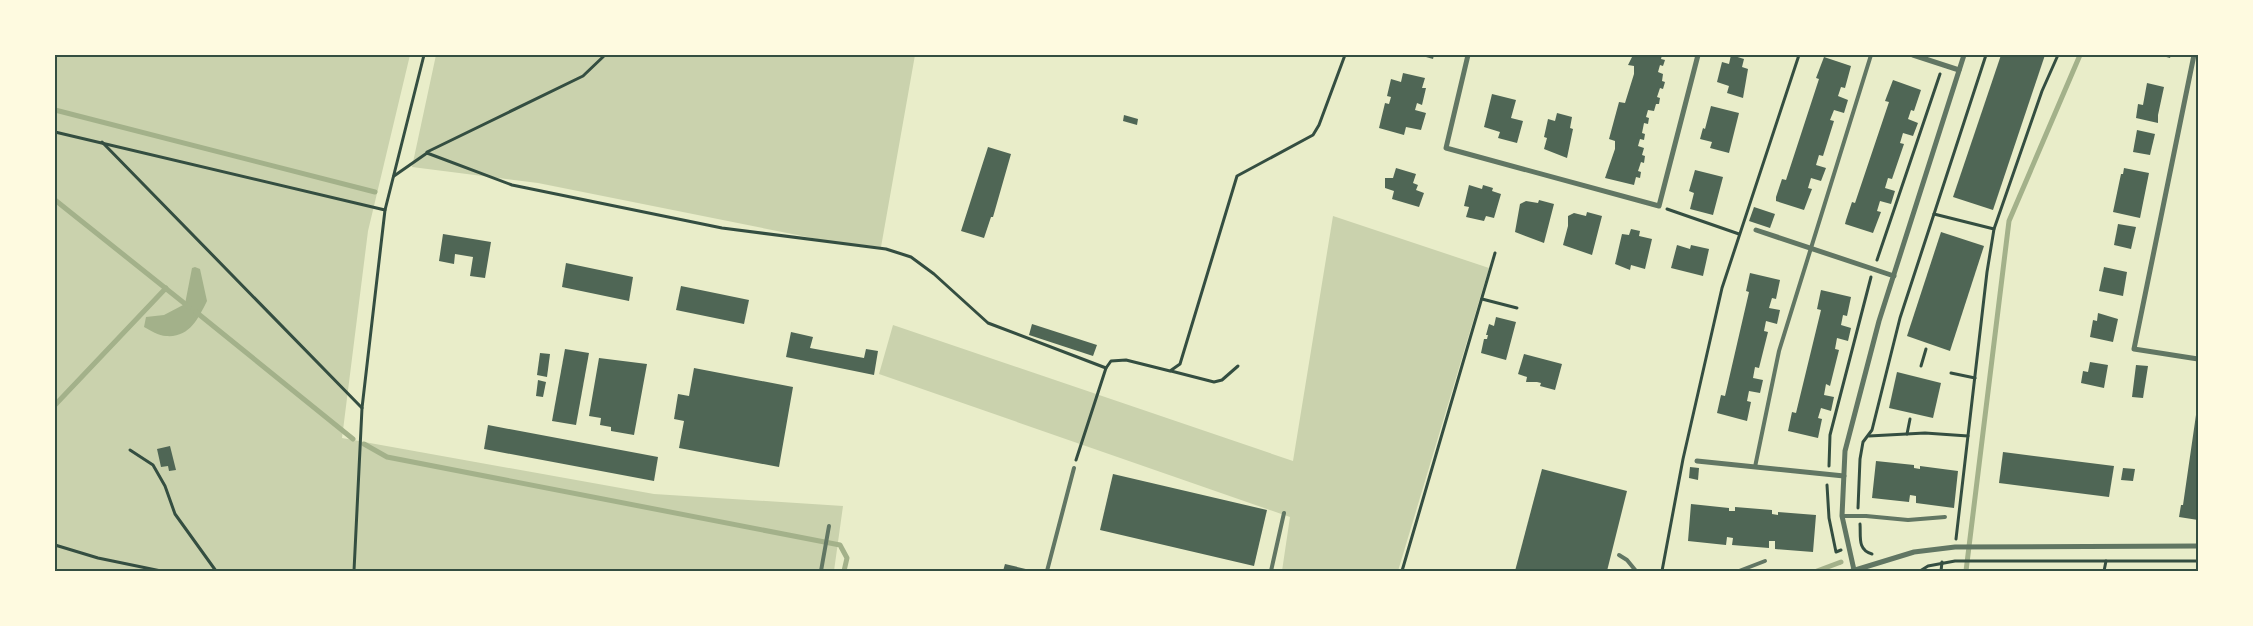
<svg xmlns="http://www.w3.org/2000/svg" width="2253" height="626" font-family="'Work Sans',sans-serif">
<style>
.green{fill:#cad2ad}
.water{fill:#a3b18a}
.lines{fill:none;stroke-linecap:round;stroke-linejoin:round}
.stream{stroke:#a3b18a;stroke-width:5}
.building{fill:#4f6655}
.path{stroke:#344e41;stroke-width:3}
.service{stroke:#617663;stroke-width:4}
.minor{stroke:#617663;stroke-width:5}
.neatline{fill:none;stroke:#344e41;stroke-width:2}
</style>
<rect width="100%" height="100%" fill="#e9edc9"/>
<g class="green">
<polygon points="55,55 410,55 368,231 342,438 654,494 843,506 834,571 55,571"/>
<polygon points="436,55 915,55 881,247 827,241 538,183 412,167"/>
<polygon points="1333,216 1489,268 1398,571 1282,571 1290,517 879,374 893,325 1293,461"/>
</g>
<path class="water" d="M195,267L200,269L207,301C198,319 189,338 166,336C159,336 150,330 144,327L146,317L164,315L185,304L192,268Z"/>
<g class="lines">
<g class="stream">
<polyline points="55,110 375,192"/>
<polyline points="55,200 189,307"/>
<polyline points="196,312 353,439"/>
<polyline points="55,405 166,288"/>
<polyline points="364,444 387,457 840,545 847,558 844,571"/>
<polyline points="1817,571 1841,562"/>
<polyline points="1966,571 2009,221 2080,55"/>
</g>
</g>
<g class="building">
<polygon points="1419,55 1434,55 1433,59"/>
<polygon points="1633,55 1662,55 1661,59 1665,60 1663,66 1660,65 1658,72 1663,74 1662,81 1665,82 1663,89 1660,88 1657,97 1660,98 1659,104 1656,104 1654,111 1648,110 1646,117 1649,118 1648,124 1644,123 1642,133 1645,134 1644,140 1640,139 1638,146 1644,148 1642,155 1645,156 1644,163 1641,162 1638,171 1641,172 1640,178 1636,177 1634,185 1605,178 1615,149 1615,141 1609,139 1619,102 1625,103 1634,74 1634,66 1628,65"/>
<polygon points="1731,55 1744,59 1742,67 1748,69 1743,98 1727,93 1729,86 1717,82 1722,62 1729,64"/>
<polygon points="2001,55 2045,55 1993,210 1953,197"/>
<polygon points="2159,55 2171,55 2170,58"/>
<polygon points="1824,57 1851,66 1845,88 1841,87 1838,96 1848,100 1844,113 1834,110 1830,120 1834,121 1823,156 1819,155 1816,165 1826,168 1821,181 1811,178 1808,188 1812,189 1804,210 1776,201 1776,197 1782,179 1786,180 1819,79 1816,78"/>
<polygon points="1403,73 1425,78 1422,88 1426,88 1422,105 1417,103 1415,110 1426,113 1421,130 1406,127 1404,135 1379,128 1385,103 1389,104 1391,97 1387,96 1391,79 1401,82"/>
<polygon points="1893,80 1921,90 1914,111 1911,110 1908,119 1918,123 1913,136 1903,133 1900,143 1904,144 1892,179 1888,178 1885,188 1895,191 1891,204 1880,201 1877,211 1881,212 1873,233 1845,224 1846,220 1852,202 1855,203 1889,102 1885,101"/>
<polygon points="2147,83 2164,87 2158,115 2158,123 2136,118 2138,104 2143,105"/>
<polygon points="1492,94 1516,100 1511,118 1523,121 1517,143 1498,138 1500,132 1484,127"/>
<polygon points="1711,106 1739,113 1729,153 1710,148 1712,142 1700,139 1703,128 1705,129"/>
<polygon points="1557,113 1572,117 1570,128 1573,129 1567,158 1544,149 1547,138 1544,137 1548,119 1555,121"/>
<polygon points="1124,115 1138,119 1137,125 1123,121"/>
<polygon points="2137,130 2155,134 2150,155 2133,152"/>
<polygon points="988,147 1011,154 993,217 991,217 984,238 961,231"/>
<polygon points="1396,168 1416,174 1413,183 1418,185 1416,190 1424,193 1419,207 1392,199 1394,191 1385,188 1385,178 1393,178"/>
<polygon points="2124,168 2149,173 2140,218 2113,212 2121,174 2123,174"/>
<polygon points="1695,170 1723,177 1713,215 1690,209 1694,193 1689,191"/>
<polygon points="1469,185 1482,189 1483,185 1493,188 1492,191 1501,194 1494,218 1486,216 1484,221 1466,217 1469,207 1464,206"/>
<polygon points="1539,200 1554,204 1544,243 1515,232 1520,204 1526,201 1538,203"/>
<polygon points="1754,207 1775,214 1770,228 1749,221"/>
<polygon points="1587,212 1602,216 1592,255 1563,245 1568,226 1568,216 1574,213 1586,216"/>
<polygon points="2118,224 2136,227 2131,249 2114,245"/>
<polygon points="1631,229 1640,231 1639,236 1652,239 1645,269 1631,265 1630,270 1615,264 1622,234 1629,235"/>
<polygon points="1941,232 1984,246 1950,351 1907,336"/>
<polygon points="443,234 491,242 485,278 470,276 473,257 455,254 454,264 439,261"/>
<polygon points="1677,245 1690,249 1691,245 1709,249 1703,276 1671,268"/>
<polygon points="566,263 633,277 629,301 562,287"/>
<polygon points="2104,267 2127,272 2123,296 2099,291"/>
<polygon points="1750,273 1780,280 1776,299 1772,298 1769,308 1780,310 1777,324 1766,321 1764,331 1768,332 1759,368 1755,367 1753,378 1763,380 1760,393 1749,391 1747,401 1751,402 1747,421 1717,413 1721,395 1725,396 1749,292 1746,291"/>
<polygon points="681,286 749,300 744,324 676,310"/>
<polygon points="1821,290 1851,297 1847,316 1843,315 1841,325 1851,328 1848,341 1837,338 1835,349 1839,350 1830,386 1826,384 1824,395 1834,397 1831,411 1821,408 1818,418 1822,419 1818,438 1788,431 1792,412 1796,413 1821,310 1817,309"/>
<polygon points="2098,313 2118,319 2113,342 2090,337 2093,320 2097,321"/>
<polygon points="1496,317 1516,322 1506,360 1481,353 1484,339 1487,339 1488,335 1486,335 1489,324 1494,326"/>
<polygon points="1032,324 1097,345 1093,356 1029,335"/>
<polygon points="791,332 813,337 810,348 864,358 866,349 878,351 874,375 786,357"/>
<polygon points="565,349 589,353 576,425 552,421"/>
<polygon points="540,353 550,354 547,377 537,375"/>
<polygon points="1524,354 1562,364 1555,390 1540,386 1541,383 1537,382 1526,382 1527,377 1518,374"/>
<polygon points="599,358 647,364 634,435 611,431 611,427 600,425 601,418 589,416"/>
<polygon points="2090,362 2108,365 2104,388 2081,383 2083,371 2088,372"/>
<polygon points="2136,365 2148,366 2143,398 2132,397"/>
<polygon points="694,368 793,387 779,467 679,448 684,421 674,419 678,394 689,396"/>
<polygon points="1897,372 1941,383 1933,418 1889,408"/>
<polygon points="538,380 546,382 543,397 536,396"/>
<polygon points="2197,408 2198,408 2198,520 2179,517 2181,505 2183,505"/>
<polygon points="488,425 658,457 654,481 484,449"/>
<polygon points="170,446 176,470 169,471 168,466 161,467 157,449"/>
<polygon points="2003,452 2114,466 2109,497 1999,483"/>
<polygon points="1876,461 1914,465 1914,468 1920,469 1920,466 1958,471 1954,508 1916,503 1916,496 1910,495 1909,502 1872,498"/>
<polygon points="1690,467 1699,468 1698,480 1689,478"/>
<polygon points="2123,468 2135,469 2133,481 2121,480"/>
<polygon points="1542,469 1627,491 1607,571 1515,571"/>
<polygon points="1113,474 1267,510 1254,566 1100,530"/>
<polygon points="1691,504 1729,508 1729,511 1735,511 1735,507 1772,510 1772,514 1778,515 1778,512 1816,515 1813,552 1775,549 1775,541 1769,541 1769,548 1732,545 1733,538 1727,537 1726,545 1688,541"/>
<polygon points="1005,564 1030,570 1030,571 1003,571"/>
</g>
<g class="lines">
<g class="path">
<polyline points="55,132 385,210"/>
<polyline points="102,142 362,408"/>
<polyline points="427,152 583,76 605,55"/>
<polyline points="394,176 427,153 512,185 722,228 886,249 911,257 934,274 988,323 1106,368"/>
<polyline points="1667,209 1739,234"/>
<polyline points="1934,214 1994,229"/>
<polyline points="1877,260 1940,74"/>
<polyline points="1482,299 1517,308"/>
<polyline points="1921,366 1926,349"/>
<polyline points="1171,371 1214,382 1222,380 1238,366"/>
<polyline points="1951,373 1975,378"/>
<polyline points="1907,434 1910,419"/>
<polyline points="1869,436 1925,433 1968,436"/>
<polyline points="130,450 153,465 165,486 175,514 216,571"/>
<polyline points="1076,460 1106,368 1111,361 1126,360 1170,371 1180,364 1237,176 1313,135 1319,125 1345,55"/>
<polyline points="1829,466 1830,435 1871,277"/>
<polyline points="1827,485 1829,518 1836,552 1841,550"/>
<polyline points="1858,508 1860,459 1863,442 1872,430 1900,318 1986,55"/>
<path d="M1860,524C1861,536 1857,550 1872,554"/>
<polyline points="1956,539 1987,272 1994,229 2042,91 2058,55"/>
<polyline points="55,545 98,558 161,571"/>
<polyline points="354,571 362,408 385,210 424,55"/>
<polyline points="1402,571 1495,253"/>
<polyline points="1662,571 1683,459 1722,288 1799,55"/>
<polyline points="1920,571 1928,566 1955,561 2198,561"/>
<polyline points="1941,571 1942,562"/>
<polyline points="2104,571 2106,561"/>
</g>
<g class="service">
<polyline points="1755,467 1779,351 1871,55"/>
<polyline points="1842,516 1866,516 1908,520 1945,517"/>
<polyline points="1619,555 1627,560 1636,571"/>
<polyline points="821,571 829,526"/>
<polyline points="1047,571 1074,468"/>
<polyline points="1271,571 1284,513"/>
<polyline points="1739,571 1765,561"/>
</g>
<g class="minor">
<polyline points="1468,55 1446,148 1659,206 1698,55"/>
<polyline points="1913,55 1959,70"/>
<polyline points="2194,55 2134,349 2198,359"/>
<polyline points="1756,230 1894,276"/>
<polyline points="1697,461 1844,476"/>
<polyline points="1854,570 1842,516 1845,451 1879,321 1964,55"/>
<polyline points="1852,571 1914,552 1955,547 2198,546"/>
</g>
</g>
<rect width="2253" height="626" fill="none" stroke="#fefae0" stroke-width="112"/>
<rect x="56" y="56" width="2141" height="514" class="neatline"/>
</svg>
